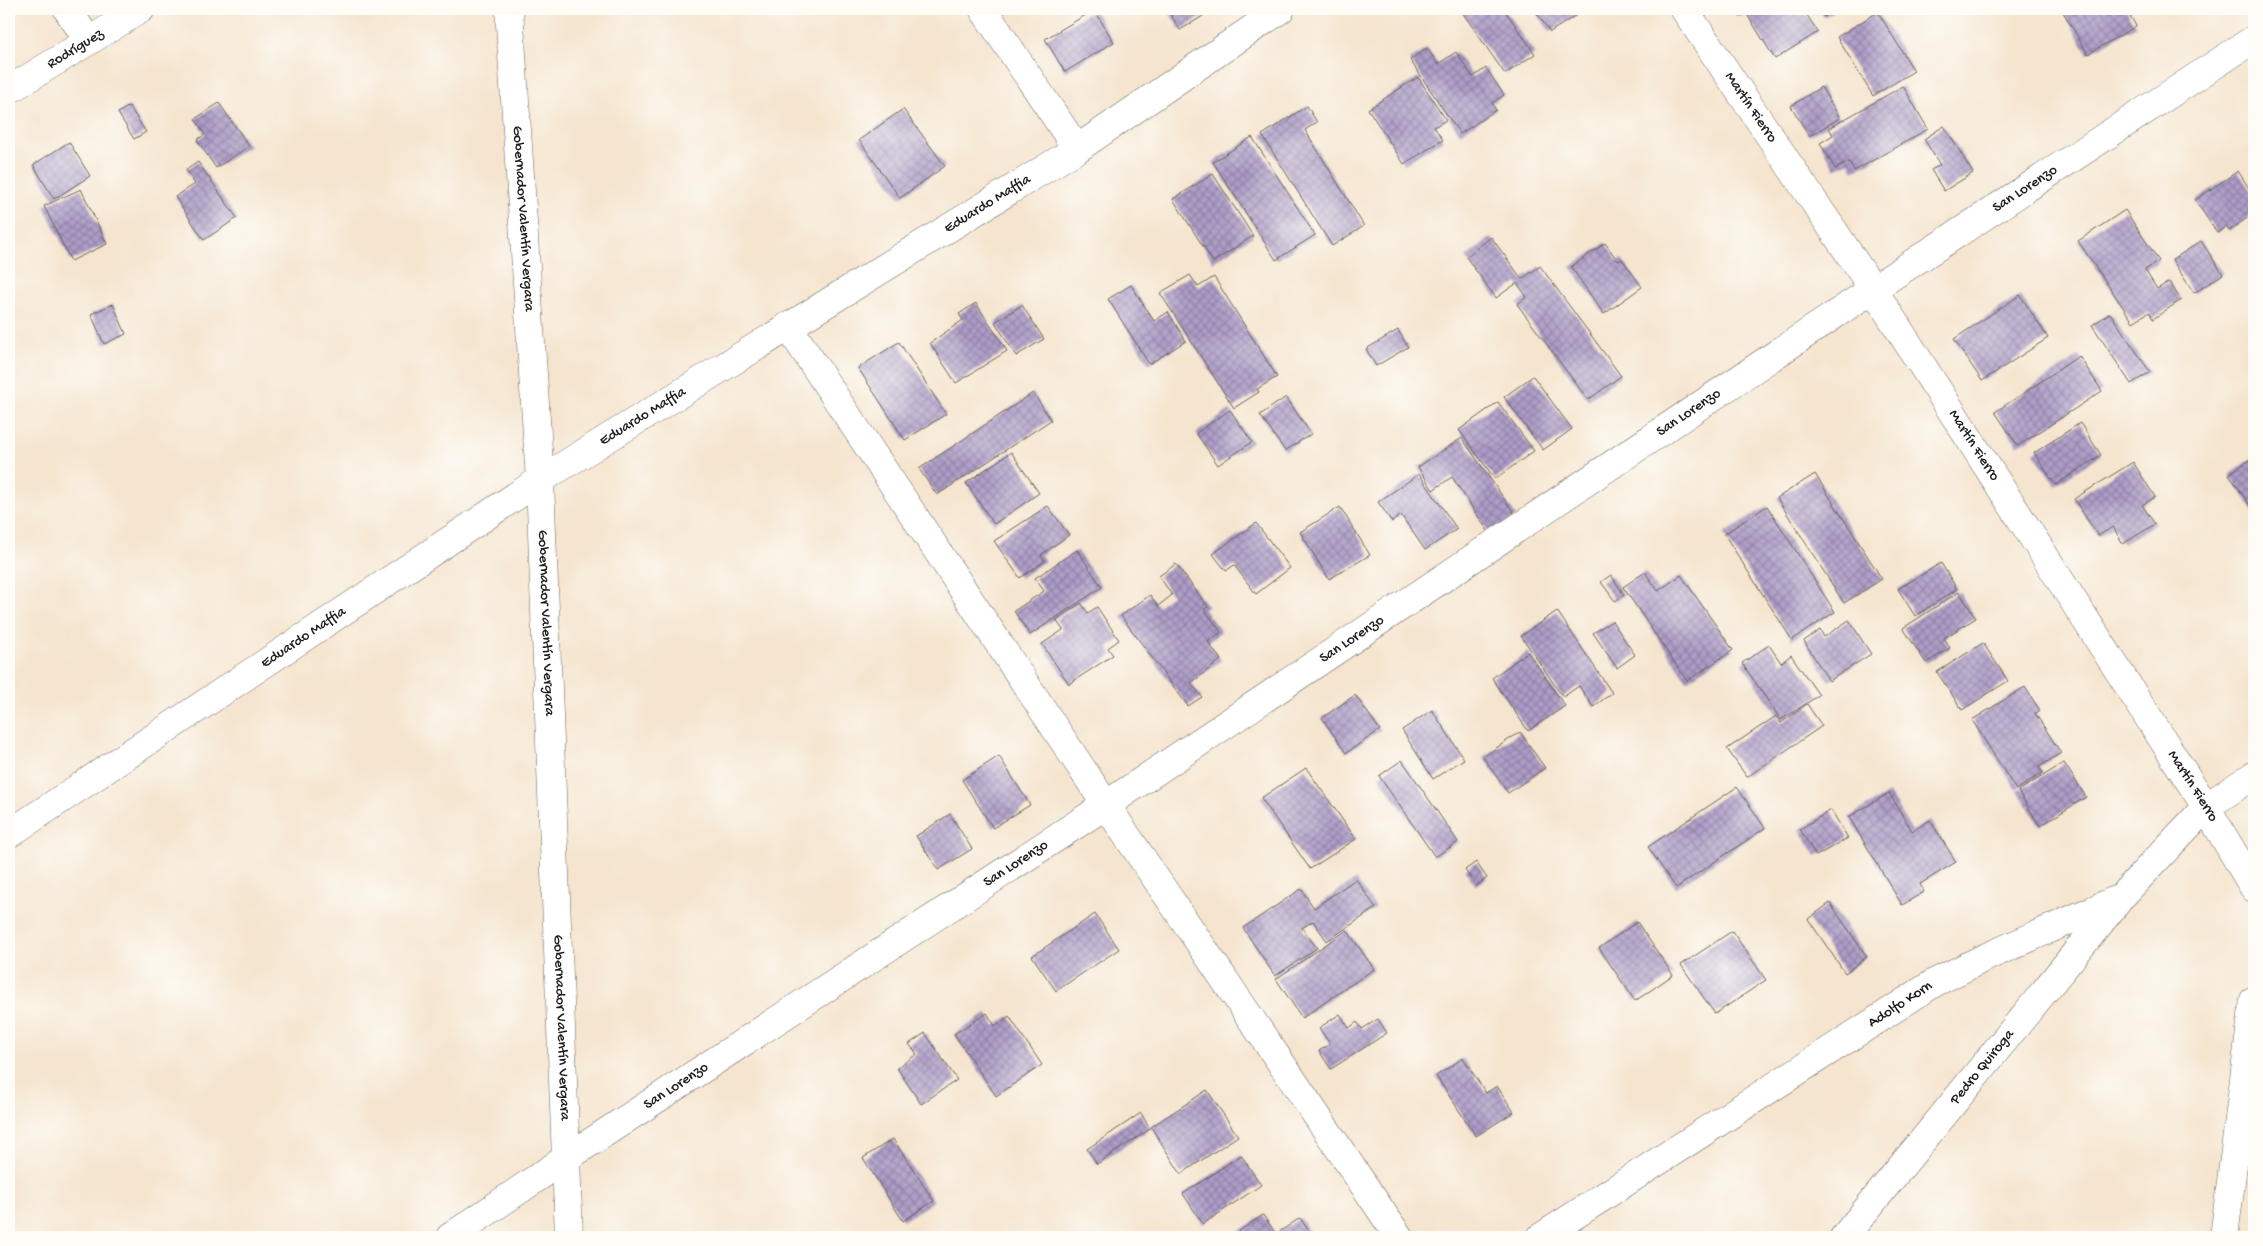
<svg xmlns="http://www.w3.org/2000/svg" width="2263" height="1246" font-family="'Gochi Hand',sans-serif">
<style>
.building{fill:url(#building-cross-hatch)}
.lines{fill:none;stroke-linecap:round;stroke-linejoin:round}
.minor-casing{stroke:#68625b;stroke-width:29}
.minor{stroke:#fff;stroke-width:28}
.labels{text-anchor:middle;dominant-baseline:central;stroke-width:5;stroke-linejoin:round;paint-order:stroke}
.street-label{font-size:15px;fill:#1c1c1c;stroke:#fdfcf7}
</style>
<defs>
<pattern id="building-cross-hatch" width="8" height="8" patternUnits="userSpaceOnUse" patternTransform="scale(1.25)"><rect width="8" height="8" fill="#ad9dc8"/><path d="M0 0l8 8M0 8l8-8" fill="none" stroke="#8c7fa2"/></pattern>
</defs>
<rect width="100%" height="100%" fill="#fdfcf7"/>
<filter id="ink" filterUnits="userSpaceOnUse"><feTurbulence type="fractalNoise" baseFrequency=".02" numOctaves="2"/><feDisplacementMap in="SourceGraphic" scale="10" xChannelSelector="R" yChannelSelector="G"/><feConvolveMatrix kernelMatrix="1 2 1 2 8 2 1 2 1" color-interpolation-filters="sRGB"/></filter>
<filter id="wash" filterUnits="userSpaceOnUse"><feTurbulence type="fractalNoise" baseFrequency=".0096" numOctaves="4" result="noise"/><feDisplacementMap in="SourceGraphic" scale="20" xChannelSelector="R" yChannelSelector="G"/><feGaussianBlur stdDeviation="1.12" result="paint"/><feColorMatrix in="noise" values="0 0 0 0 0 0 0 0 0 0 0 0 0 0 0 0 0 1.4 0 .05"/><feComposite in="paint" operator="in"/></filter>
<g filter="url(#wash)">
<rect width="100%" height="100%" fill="#f5e5cf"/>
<g id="blocks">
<g class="building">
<polygon points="1167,9 1198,9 1203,16 1180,30"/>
<polygon points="1460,9 1504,9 1535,54 1505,74"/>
<polygon points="1534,9 1575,9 1578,14 1550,32"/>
<polygon points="1735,9 1753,9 1740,17"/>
<polygon points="1760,9 1803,9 1818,32 1775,59 1748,16"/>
<polygon points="1818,9 1837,9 1824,17"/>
<polygon points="2069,9 2126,9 2136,26 2088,54 2063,12"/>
<polygon points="1094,10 1114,42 1065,72 1045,39"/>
<polygon points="1878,12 1914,71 1873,96 1837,37"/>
<polygon points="1427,48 1438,64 1456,52 1473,77 1486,68 1504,95 1492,103 1496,110 1460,134 1410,60"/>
<polygon points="1418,77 1446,120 1434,127 1443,140 1404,164 1368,109"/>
<polygon points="1903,86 1928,129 1854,171 1849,162 1835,169 1820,143 1833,135 1829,128"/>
<polygon points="1821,87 1840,118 1809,136 1791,106"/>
<polygon points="219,103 249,146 216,168 197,140 205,134 195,119"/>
<polygon points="129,106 146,132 134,139 118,113"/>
<polygon points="1307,106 1317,122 1305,130 1364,226 1332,246 1262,135"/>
<polygon points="903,109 945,166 900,198 859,140"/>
<polygon points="1944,126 1973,173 1944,191 1931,170 1940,165 1924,139"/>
<polygon points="1252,137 1315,235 1276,260 1213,162"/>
<polygon points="69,142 90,176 54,199 33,165"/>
<polygon points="198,162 237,218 204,240 175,197 195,184 186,170"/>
<polygon points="2238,171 2254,196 2254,213 2229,231 2226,226 2217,233 2195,200"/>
<polygon points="1213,174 1253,236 1213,262 1173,199"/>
<polygon points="81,189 107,244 71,261 44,206"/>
<polygon points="2125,210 2159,261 2145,270 2157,289 2169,282 2181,300 2153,319 2149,312 2133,322 2078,241"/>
<polygon points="1491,237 1522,279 1540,266 1621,376 1588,400 1517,304 1527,297 1517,283 1496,298 1466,257"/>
<polygon points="2201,241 2223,274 2194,293 2172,260"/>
<polygon points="1605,243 1618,261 1622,259 1642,287 1604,314 1571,267"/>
<polygon points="1190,275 1198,287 1214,277 1277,377 1257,389 1259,392 1234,408 1160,293"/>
<polygon points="1131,285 1154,321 1168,312 1186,341 1149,364 1108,299"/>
<polygon points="2020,295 2048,338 1982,381 1954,339"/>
<polygon points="976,303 1007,351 956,383 930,343 963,320 959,314"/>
<polygon points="113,304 126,334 104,344 91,314"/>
<polygon points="1022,305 1044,339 1016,356 995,322"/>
<polygon points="2110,313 2150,372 2131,384 2092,325"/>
<polygon points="1398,330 1408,347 1376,366 1366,349"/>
<polygon points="899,342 946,414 905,440 858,368"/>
<polygon points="2079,356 2102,391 2018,446 1995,412"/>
<polygon points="1533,376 1572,429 1543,450 1504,397"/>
<polygon points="1033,393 1051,420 937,495 919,469"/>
<polygon points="1286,397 1311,434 1285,451 1260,415"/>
<polygon points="1498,402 1534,451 1495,479 1459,430"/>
<polygon points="1230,410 1252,442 1218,465 1196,433"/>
<polygon points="2080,423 2101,455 2055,485 2034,453"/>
<polygon points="1462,438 1516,516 1490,534 1452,477 1433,490 1418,467"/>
<polygon points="1011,452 1039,493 994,524 966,483"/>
<polygon points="2254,457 2254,512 2229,474"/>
<polygon points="2133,462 2155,497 2142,505 2155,524 2123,544 2113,527 2098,536 2074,499"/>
<polygon points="1419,474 1457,529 1425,550 1401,515 1392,522 1378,502"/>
<polygon points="1815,474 1882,579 1844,603 1777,498"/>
<polygon points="1048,506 1069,535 1041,555 1045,561 1020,578 994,541"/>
<polygon points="1767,506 1835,612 1792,640 1724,534"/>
<polygon points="1340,507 1370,555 1329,579 1300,532"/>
<polygon points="1256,523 1290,568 1256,594 1234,565 1226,571 1213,554"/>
<polygon points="1077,550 1102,587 1030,635 1014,611 1044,591 1035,578"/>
<polygon points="1941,563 1957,589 1915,616 1898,589"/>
<polygon points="1176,564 1208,607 1204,609 1221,632 1208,642 1221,660 1191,683 1202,697 1188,706 1121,616 1150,595 1158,606 1172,595 1159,576"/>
<polygon points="1645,572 1658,591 1681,575 1733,650 1687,681 1623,587"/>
<polygon points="1611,575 1624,595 1615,601 1601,582"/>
<polygon points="1959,592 1976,618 1944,638 1950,648 1926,663 1903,628"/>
<polygon points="1081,603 1088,613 1097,607 1119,640 1108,648 1113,655 1069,684 1042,644 1063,630 1056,620"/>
<polygon points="1557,611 1612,693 1593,707 1579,686 1563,697 1521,636"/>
<polygon points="1849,620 1871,654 1829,681 1804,641 1820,630 1824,637"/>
<polygon points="1612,621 1635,655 1617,668 1593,633"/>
<polygon points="1983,643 2008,681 1962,710 1937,672"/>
<polygon points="1769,645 1781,663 1791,655 1819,695 1781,720 1742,663"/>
<polygon points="1528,652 1565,706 1528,731 1492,678"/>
<polygon points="2025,687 2040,711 2035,713 2061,753 2039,767 2043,773 2016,790 1972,720"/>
<polygon points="1355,695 1380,730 1346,753 1322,718"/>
<polygon points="1807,704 1822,726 1747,777 1727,749 1776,716 1781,723"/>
<polygon points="1432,710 1464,759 1433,779 1402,730"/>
<polygon points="1520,732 1545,768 1508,793 1483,757"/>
<polygon points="999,756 1030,805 993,828 962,780"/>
<polygon points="1402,760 1458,842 1435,857 1379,776"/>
<polygon points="2064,763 2086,797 2040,826 2018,791"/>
<polygon points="1306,768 1356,839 1310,869 1261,798"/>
<polygon points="1737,787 1765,828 1676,888 1648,847"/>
<polygon points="1889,793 1912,831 1930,820 1956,862 1920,884 1924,892 1902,905 1849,817"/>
<polygon points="1831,810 1848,838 1816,856 1800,829"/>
<polygon points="950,814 972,849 938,870 916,836"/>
<polygon points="1476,862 1487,878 1476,886 1465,870"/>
<polygon points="1356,879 1376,908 1327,941 1313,921 1302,928 1317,948 1275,976 1243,928 1301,889 1314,908"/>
<polygon points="1830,903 1867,957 1845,973 1808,919"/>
<polygon points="1095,914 1119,949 1056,991 1032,956"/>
<polygon points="1637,922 1673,975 1635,1001 1599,948"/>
<polygon points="1347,930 1374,969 1302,1018 1276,979"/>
<polygon points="1732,931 1766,980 1715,1014 1681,965"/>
<polygon points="987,1013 995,1026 1009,1016 1042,1065 996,1096 954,1034"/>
<polygon points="1340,1014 1349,1028 1357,1022 1362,1029 1378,1019 1387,1033 1331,1069 1319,1051 1330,1044 1319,1028"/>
<polygon points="925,1033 957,1080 921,1104 897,1068 917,1054 909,1044"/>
<polygon points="1463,1058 1486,1093 1497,1086 1514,1112 1476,1136 1436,1076"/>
<polygon points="1207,1090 1238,1136 1181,1174 1151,1127"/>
<polygon points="1141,1113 1150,1129 1097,1164 1087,1149"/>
<polygon points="893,1139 934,1201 903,1221 863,1158"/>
<polygon points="1241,1155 1261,1185 1203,1224 1183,1194"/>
<polygon points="1263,1215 1276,1234 1300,1218 1313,1237 1243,1237 1239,1231"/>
</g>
</g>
</g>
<g filter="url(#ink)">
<use href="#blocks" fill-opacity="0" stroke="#68625b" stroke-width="1"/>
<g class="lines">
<g class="minor-casing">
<g id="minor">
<polyline points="67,9 88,40"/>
<path id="s1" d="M509,9L540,480L569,1237"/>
<polyline points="983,9 1077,149"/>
<path id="s2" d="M1684,9L1873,289L2206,807L2254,888"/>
<path id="s3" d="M9,90L141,9"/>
<polyline points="788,326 1106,805 1399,1237"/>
<path id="s4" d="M9,834L540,480L1077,149L1281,9"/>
<path id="s5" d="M450,1237L565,1159L1106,805L1873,289L2254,39"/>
<path id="s6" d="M1541,1237L1934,983L1984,958L2120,898L2206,807L2254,775"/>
<path id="s7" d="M1844,1237L2118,901"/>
<polyline points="2224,1237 2254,1000"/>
</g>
</g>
<use href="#minor" class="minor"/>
</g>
</g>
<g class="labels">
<g class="street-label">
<text stroke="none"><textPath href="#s3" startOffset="78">Rodríguez</textPath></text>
<text stroke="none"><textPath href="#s2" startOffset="119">Martín Fierro</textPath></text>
<text stroke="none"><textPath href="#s5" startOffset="1892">San Lorenzo</textPath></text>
<text stroke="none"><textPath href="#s4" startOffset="1164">Eduardo Maffia</textPath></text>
<text stroke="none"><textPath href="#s1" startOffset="210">Gobernador Valentín Vergara</textPath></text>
<text stroke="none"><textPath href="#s5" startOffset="1488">San Lorenzo</textPath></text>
<text stroke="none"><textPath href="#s4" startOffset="759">Eduardo Maffia</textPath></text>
<text stroke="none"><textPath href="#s2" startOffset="524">Martín Fierro</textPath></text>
<text stroke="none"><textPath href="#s1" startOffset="615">Gobernador Valentín Vergara</textPath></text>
<text stroke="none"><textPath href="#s4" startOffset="354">Eduardo Maffia</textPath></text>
<text stroke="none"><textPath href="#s5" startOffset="1082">San Lorenzo</textPath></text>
<text stroke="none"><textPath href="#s2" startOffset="929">Martín Fierro</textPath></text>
<text stroke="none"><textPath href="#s5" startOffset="678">San Lorenzo</textPath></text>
<text stroke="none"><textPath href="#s6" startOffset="428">Adolfo Korn</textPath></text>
<text stroke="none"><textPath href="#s1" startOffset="1020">Gobernador Valentín Vergara</textPath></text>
<text stroke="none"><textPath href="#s7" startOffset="219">Pedro Quiroga</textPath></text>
<text stroke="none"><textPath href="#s5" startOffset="272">San Lorenzo</textPath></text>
</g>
</g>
<rect width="2263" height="1246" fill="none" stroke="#fdfcf7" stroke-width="30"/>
</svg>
